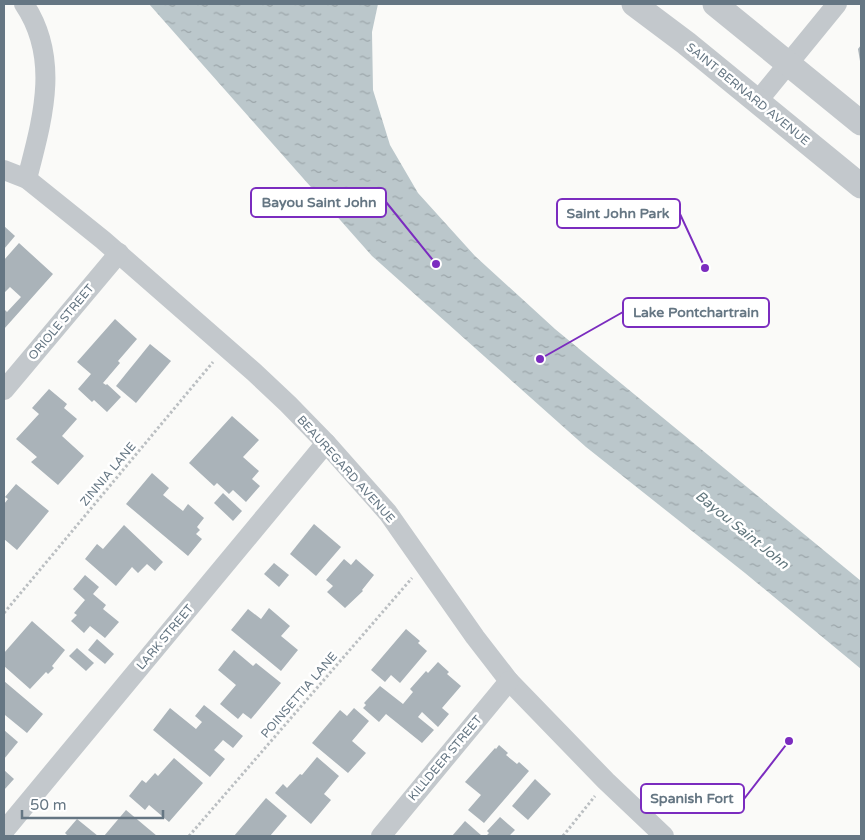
<svg xmlns="http://www.w3.org/2000/svg" width="865" height="840" font-family="'Varela Round',sans-serif">
<style>
.water{fill:url(#water-ripples)}
.building{fill:#aab3b9}
.lines{fill:none;stroke-linecap:round;stroke-linejoin:round}
.path{stroke:#bbbfc2;stroke-width:3;stroke-dasharray:2.5 2.5;stroke-linecap:butt}
.minor{stroke:#c3c8cc;stroke-width:20}
.tertiary{stroke:#c3c8cc;stroke-width:25}
.labels{text-anchor:middle;dominant-baseline:central;stroke-width:5;stroke-linejoin:round;paint-order:stroke}
.street-label{font-size:12px;fill:#657683;stroke:#fff}
.water-label{font-size:14px;font-style:italic;fill:#60757c;stroke:#fff}
.leader{fill:none;stroke:#7b2cbf;stroke-width:2}
.callout-dot{fill:#7b2cbf;stroke:#fff;stroke-width:2}
.callout{fill:#fff;stroke:#7b2cbf;stroke-width:2}
.callout-label{font-size:14px;text-anchor:middle;font-weight:bold;fill:#657683}
</style>
<defs>
<pattern id="water-ripples" width="26" height="14" patternUnits="userSpaceOnUse" patternTransform="scale(1.25)"><rect width="26" height="14" fill="#bbc7cb"/><path d="M2 4q2-2 4 0t4 0M15 11q2-2 4 0t4 0" fill="none" stroke="#9ca6aa"/></pattern>
</defs>
<rect width="100%" height="100%" fill="#fafaf8"/>
<polygon class="water" points="149,4 378,4 372,32 373,90 390,145 418,193 475,256 555,329 861,581 861,669 745,573 586,447 372,256"/>
<g class="building">
<polygon points="861,45 861,61 860,61 858,49"/>
<polygon points="4,226 15,236 4,249"/>
<polygon points="19,243 53,274 4,329 4,309 7,312 21,297 10,287 5,292 4,290 4,260"/>
<polygon points="115,319 137,339 118,361 120,363 103,383 106,385 107,384 121,397 107,412 94,400 92,402 78,389 91,374 77,362"/>
<polygon points="150,344 171,361 136,403 116,386"/>
<polygon points="49,389 67,404 64,408 77,419 62,436 84,456 58,485 31,462 37,457 16,439 39,414 32,408"/>
<polygon points="232,416 259,440 243,457 259,471 252,479 260,486 246,502 233,490 229,494 217,483 214,486 189,463"/>
<polygon points="152,473 169,488 163,495 183,511 188,504 204,518 197,527 200,530 196,534 202,539 188,556 126,504"/>
<polygon points="16,484 49,511 17,550 4,539 4,504 8,499 5,497"/>
<polygon points="223,493 242,511 233,521 214,503"/>
<polygon points="314,524 341,547 316,576 290,554"/>
<polygon points="124,525 163,562 155,571 147,564 138,573 132,567 116,586 85,559 97,544 103,549"/>
<polygon points="344,559 351,565 356,559 374,575 362,590 363,591 345,608 327,592 333,586 326,580"/>
<polygon points="274,563 289,575 279,587 264,574"/>
<polygon points="85,575 99,587 93,594 106,605 103,609 119,622 105,638 90,626 84,633 71,621 77,615 74,613 85,600 73,589"/>
<polygon points="269,608 290,626 281,636 298,650 281,671 231,630 248,609 261,619"/>
<polygon points="32,621 65,650 52,666 54,668 48,674 46,672 30,689 4,666 4,653"/>
<polygon points="406,629 420,641 418,643 427,651 400,683 391,675 385,682 371,670"/>
<polygon points="97,639 114,654 105,664 88,650"/>
<polygon points="77,648 94,663 86,671 69,656"/>
<polygon points="234,650 253,666 256,663 281,683 251,719 243,713 238,719 220,704 236,685 218,670"/>
<polygon points="438,662 449,672 447,674 461,686 442,708 449,714 438,727 422,712 418,717 434,730 422,743 386,714 379,722 363,708 366,705 364,703 380,686 403,704 413,692 410,689 426,671 428,673"/>
<polygon points="4,681 43,714 27,733 5,715 4,717"/>
<polygon points="204,705 243,736 233,748 223,740 214,750 225,759 210,777 153,730 170,708 196,729 202,722 195,716"/>
<polygon points="354,708 369,721 352,741 366,753 348,773 312,743 340,710 347,716"/>
<polygon points="4,730 18,742 4,759"/>
<polygon points="499,745 508,753 506,755 517,764 519,762 529,771 484,823 468,810 481,795 465,782 495,748 496,749"/>
<polygon points="317,757 339,776 324,794 331,800 311,824 275,793 283,784 287,788 300,774 302,775"/>
<polygon points="174,758 203,783 169,822 149,805 145,810 129,796 142,780 146,783 155,773 158,776"/>
<polygon points="4,770 14,779 4,790"/>
<polygon points="535,779 551,794 528,820 512,806"/>
<polygon points="266,798 287,816 270,836 234,836"/>
<polygon points="126,810 157,836 104,836"/>
<polygon points="500,817 515,830 509,836 486,836 489,833 487,831"/>
<polygon points="77,819 98,836 68,836 65,833"/>
<polygon points="465,821 482,836 452,836"/>
</g>
<g class="lines">
<g class="path">
<polyline points="4,613 213,362"/>
<polyline points="189,836 412,578"/>
<polyline points="563,836 595,796"/>
</g>
<g class="minor">
<path d="M24,4C61,59 42,120 27,179"/>
<polyline points="757,102 837,4"/>
<polyline points="4,170 27,179 103,240 254,372 288,404 326,443 388,513 475,637 509,681 606,781 664,836"/>
<polyline points="4,390 119,253"/>
<polyline points="4,831 326,443"/>
<polyline points="381,836 509,681"/>
</g>
<g class="tertiary">
<polyline points="634,4 686,43 861,186"/>
<polyline points="715,4 861,123"/>
</g>
</g>
<g class="labels">
<g class="street-label">
<text transform="translate(748 94) rotate(39)">SAINT BERNARD AVENUE</text>
<text transform="translate(61 322) rotate(-50)">ORIOLE STREET</text>
<text transform="translate(346 469) rotate(48)">BEAUREGARD AVENUE</text>
<text transform="translate(108 474) rotate(-50)">ZINNIA LANE</text>
<text transform="translate(165 637) rotate(-50)">LARK STREET</text>
<text transform="translate(299 695) rotate(-49)">POINSETTIA LANE</text>
<text transform="translate(445 758) rotate(-50)">KILLDEER STREET</text>
</g>
<g class="water-label">
<text transform="translate(742 530) rotate(39)">Bayou Saint John</text>
</g>
</g>
<path class="leader" d="M436 264L386 202M705 268L680 214M540 359L623 312M789 741L744 799"/>
<g class="callout-dot">
<circle cx="436" cy="264" r="5"/>
<circle cx="705" cy="268" r="5"/>
<circle cx="540" cy="359" r="5"/>
<circle cx="789" cy="741" r="5"/>
</g>
<g class="callout">
<rect x="251" y="188" width="135" height="29" rx="5"/>
<rect x="557" y="199" width="123" height="29" rx="5"/>
<rect x="623" y="298" width="146" height="29" rx="5"/>
<rect x="641" y="784" width="103" height="29" rx="5"/>
</g>
<g class="callout-label">
<text x="319" y="207">Bayou Saint John</text>
<text x="618" y="218">Saint John Park</text>
<text x="696" y="317">Lake Pontchartrain</text>
<text x="692" y="803">Spanish Fort</text>
</g>
<rect width="865" height="840" fill="none" stroke="#657683" stroke-width="10"/>
<path d="M22 810v8h141v-8" fill="none" stroke="#657683" stroke-width="2.5"/>
<text x="30" y="810" font-size="15" fill="#657683" stroke="#ffffff" stroke-width="4" paint-order="stroke">50 m</text>
</svg>
